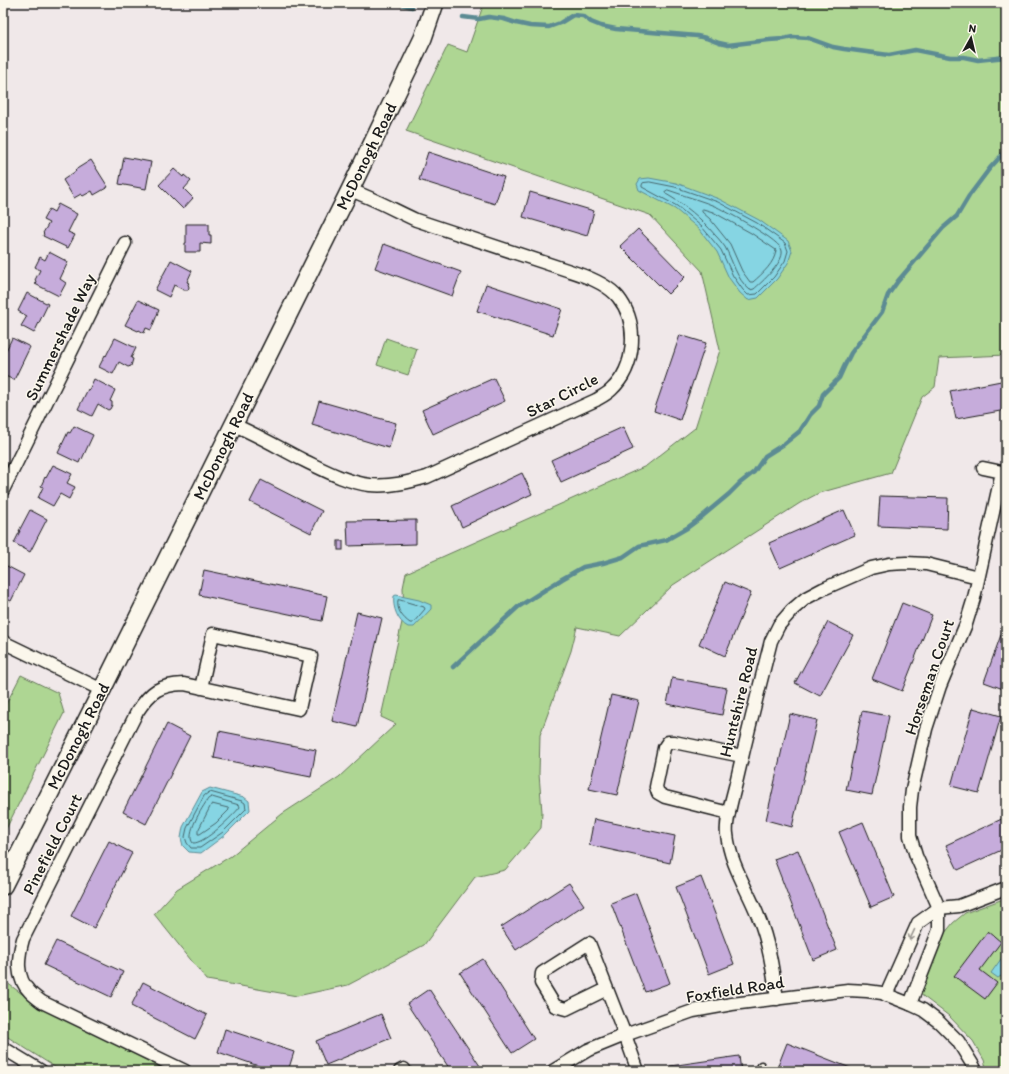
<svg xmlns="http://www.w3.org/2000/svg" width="1009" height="1074" font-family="Itim,sans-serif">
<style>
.green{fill:#aed693;stroke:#657958}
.water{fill:#86d5e3;stroke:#5c8b93}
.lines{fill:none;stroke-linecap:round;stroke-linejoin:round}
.shore{stroke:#46666c;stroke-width:1}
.stream{stroke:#5c8b93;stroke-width:4.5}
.building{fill:#c6acdb;stroke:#1c1c1c}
.lane-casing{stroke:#1c1c1c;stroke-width:9}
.street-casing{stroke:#1c1c1c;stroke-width:15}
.secondary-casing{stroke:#1c1c1c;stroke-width:20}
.lane{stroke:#fbf7ec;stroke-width:6}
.street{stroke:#fbf7ec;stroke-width:12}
.secondary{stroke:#fbf7ec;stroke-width:17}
.oneway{stroke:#97948e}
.labels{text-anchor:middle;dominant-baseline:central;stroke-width:3;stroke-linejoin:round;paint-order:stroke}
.street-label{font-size:17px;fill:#1c1c1c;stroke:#fbf7ec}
</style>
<rect width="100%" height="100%" fill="#f0e8e9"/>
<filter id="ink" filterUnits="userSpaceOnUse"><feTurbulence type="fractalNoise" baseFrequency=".025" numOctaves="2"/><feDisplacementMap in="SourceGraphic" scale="8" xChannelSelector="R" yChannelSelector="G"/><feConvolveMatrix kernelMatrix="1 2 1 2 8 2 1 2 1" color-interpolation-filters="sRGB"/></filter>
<g filter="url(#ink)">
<g class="green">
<polygon points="484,3 1006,3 1006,355 939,358 935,387 922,397 891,473 819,493 800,503 673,585 620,636 577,627 571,651 540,735 539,774 542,812 541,828 505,870 475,877 424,945 348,985 297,996 207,980 154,914 177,889 231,856 282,814 339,777 396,724 381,717 404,613 403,588 406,573 646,466 695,428 720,350 702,271 650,215 406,131 448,45 467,52"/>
<polygon points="386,338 417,349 408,375 377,365"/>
<polygon points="21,675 58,693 64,713 3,835 3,710"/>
<polygon points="1006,898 1006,1071 987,1071 984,1060 973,1041 949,1016 920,994 944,934 953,923 965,913"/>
<polygon points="3,980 40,1007 168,1071 61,1071 3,1034"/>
</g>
<g class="water">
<polygon points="649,178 676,183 719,199 759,220 788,241 792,251 788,263 777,279 758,298 748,300 740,293 729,278 717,252 699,229 675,209 639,190 637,184 640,179"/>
<path d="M396,595L419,600L431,605V609L414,627C413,627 409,627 408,627C398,622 392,607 394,596Z"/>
<polygon points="210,788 244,797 249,801 250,810 225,835 201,853 189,852 183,846 181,838 183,827 202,792"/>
<polygon points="1006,952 1006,979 1001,976 998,978 991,973"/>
</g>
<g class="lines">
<g class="shore">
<polygon points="650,182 675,187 718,202 757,223 785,243 788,251 785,261 774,277 757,294 748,295 743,290 733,276 721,250 702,227 677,206 642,187 642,185 643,183"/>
<path d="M668,190L674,192C688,197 703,201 717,207C727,212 782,241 782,251C784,262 762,282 754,289L750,290C736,279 733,261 725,247C722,243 719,239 715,235C701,218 685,205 666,194L665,192Z"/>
<path d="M703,209L713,212L751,233L776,250C775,263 762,274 753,282H750L742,271L730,244L710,219L702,212V210Z"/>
<path d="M400,600L424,607L425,609L413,623H410C403,618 396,610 398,600Z"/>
<polygon points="210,792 242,801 245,803 246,809 223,832 200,848 191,848 187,843 185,837 187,828 204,796"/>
<path d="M212,797L239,805L240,807C233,816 204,844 193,843C185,834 202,808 208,799Z"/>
<polygon points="212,804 228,808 229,810 216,823 200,834 198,834 198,831"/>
</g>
<g class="stream">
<polyline points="397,3 412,7"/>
<polyline points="463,17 479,19 489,17 504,19 516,23 530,26 549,27 560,23 573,15 583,16 591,22 601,26 616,29 697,36 706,38 719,43 728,45 769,40 783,39 793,37 808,38 833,47 844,49 889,55 915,50 950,57 964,57 978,60 1006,57"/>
<polyline points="453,667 518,607 562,579 583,567 603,563 623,557 639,546 666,540 687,528 699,519 729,494 740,483 754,472 765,456 784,444 800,431 810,415 819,406 823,394 839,378 844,367 851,353 882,312 888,295 898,281 943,228 957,216 969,196 990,168 1002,155 1006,147"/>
</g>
</g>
<g class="building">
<polygon points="428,152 504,177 495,204 419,180"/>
<polygon points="124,157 151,162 146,189 119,184"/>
<polygon points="91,160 108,187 94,195 92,191 83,196 81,194 74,198 63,180 76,171 75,170"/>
<polygon points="174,169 183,177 184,175 191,181 184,189 193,198 183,209 159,185"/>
<polygon points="530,192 594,211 587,236 523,217"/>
<polygon points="58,204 77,214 68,232 75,235 68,248 43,236 44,234 43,233 49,223 43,220 49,209 54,212"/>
<polygon points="186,224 209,224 209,235 211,235 211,244 200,243 200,252 185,252 185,243 186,243"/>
<polygon points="638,229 685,277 668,294 620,246"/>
<polygon points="384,244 461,272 452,296 375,268"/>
<polygon points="49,252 68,262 60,279 66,283 59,296 35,284 36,281 35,280 40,270 35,267 40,257 45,260"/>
<polygon points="171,260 192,271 187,282 189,283 188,284 189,287 188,290 184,290 174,285 169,297 155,290"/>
<polygon points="486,284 562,309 553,335 477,311"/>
<polygon points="27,293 48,304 34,333 21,326 27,316 18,311"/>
<polygon points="138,300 159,310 151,330 146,328 144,333 139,330 138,331 125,325"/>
<polygon points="680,335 706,343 680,420 654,411"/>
<polygon points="12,338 30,347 14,380 3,375 3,357"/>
<polygon points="115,338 136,348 131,358 133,359 131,366 128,367 119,362 113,374 99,367 105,355 106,356"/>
<polygon points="494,378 505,401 433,434 422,410"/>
<polygon points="94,379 115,390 110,401 112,402 112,405 110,409 108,410 98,404 92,416 78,409 88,389 89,390"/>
<polygon points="1006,380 1006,410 956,419 950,391"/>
<polygon points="319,401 396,423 389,448 312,425"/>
<polygon points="74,426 93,435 82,459 81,458 79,463 58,453 68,432 70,433"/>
<polygon points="623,427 633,449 561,482 551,460"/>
<polygon points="53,465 72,474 67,483 75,487 69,499 60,494 53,506 38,498 43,487 41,486 45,477 46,478"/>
<polygon points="522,473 532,494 462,527 452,506"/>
<polygon points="261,480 322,511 311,533 250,502"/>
<polygon points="880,496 948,498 947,529 878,526"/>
<polygon points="30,510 47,519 30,552 14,543 20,531 19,531"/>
<polygon points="844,510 855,535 780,568 769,543"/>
<polygon points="416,520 416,544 348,546 347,521"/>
<rect x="338" y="541" width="5" height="9"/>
<polygon points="3,564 24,575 11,601 3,597"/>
<polygon points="204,570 327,596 322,621 199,595"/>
<polygon points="725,582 751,593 725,656 699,644"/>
<polygon points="902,603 932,615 902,691 872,679"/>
<polygon points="357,612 382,618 357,727 332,721"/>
<polygon points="1006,621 1006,690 984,682"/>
<polygon points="828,622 853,635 820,696 795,683"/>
<polygon points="672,678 727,688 722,715 667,704"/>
<polygon points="611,695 639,701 617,795 589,789"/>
<polygon points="973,708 1001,716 979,793 951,786"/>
<polygon points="862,711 889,716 872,795 846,790"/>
<polygon points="790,714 817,720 792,827 766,820"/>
<polygon points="167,724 190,736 146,824 123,812"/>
<polygon points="219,731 316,750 311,777 214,758"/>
<polygon points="1006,817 1006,848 958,870 946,845"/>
<polygon points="594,819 675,836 670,863 589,845"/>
<polygon points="863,822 894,897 871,907 839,832"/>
<polygon points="109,841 132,853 94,928 71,916"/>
<polygon points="798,850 837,950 813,960 774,859"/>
<polygon points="701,877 734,964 709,974 676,887"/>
<polygon points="569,883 584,905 516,950 501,927"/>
<polygon points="636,893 670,983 645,992 611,903"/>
<polygon points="988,931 1001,942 980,970 997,983 985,999 954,976"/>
<polygon points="56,941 123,972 111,997 44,965"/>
<polygon points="483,959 534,1039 512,1053 460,973"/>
<polygon points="143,982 207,1015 195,1039 131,1006"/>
<polygon points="429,989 482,1069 480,1071 451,1071 407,1004"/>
<polygon points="381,1014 391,1038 326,1065 316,1041"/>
<polygon points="225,1029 294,1052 288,1071 273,1071 218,1052"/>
<polygon points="787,1043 858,1071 776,1071"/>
<polygon points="739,1056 741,1071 671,1071 670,1066"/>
</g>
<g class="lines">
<g class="lane-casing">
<polyline id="lane" points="760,1071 761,1065"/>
</g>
<g class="street-casing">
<g id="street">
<path d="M234,425C258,435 281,449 305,461C326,471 346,482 370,485C390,487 409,482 427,477L596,400C601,397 607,394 611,390C636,367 639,323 618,297C608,285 591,278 576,273L416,220C394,210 373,198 350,190"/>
<polyline points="3,490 125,243"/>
<polyline points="3,642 102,690"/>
<polyline points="729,813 665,797 658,793 656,787 664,748 668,742 674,742 742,756"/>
<polyline points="607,989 566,1009 555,1006 541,983 542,973 589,943 625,1035 638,1071"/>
<polyline points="886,995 918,923 939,908 959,906 1006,888"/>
<path d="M777,999C773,971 769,942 758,916C747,888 730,864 727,834C725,821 733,796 736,783C747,735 759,688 771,641L779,625L792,610L806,598L823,589L871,568L889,564L906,563L926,564L978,577"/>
<polyline points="910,1004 939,930 939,908 916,856 910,836 910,807 912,790 926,729 940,686 966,624 974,598 1002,472 983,468"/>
<polyline points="3,1048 41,1071"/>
<path d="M185,1071L42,1002C38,999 34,996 30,992C15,977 18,957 23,939L137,712C151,691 159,685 184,684L299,709L311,656L213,634L201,688"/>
<polyline points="400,1071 404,1069 405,1071"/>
<polyline points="553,1071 588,1050 625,1035 693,1011 732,1004 848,990 867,991 882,993 910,1004 923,1010 939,1022 958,1041 974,1067 975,1071"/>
</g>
</g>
<g class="secondary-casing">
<polyline id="secondary" points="3,886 102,690 350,190 423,38 435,3"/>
</g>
<use href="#lane" class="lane"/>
<use href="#street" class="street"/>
<use href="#secondary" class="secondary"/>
</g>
<defs><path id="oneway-shaft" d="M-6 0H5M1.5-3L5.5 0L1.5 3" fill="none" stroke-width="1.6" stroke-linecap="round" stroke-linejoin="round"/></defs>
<use class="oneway" href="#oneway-shaft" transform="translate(912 935) rotate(115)"/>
</g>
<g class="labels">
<g class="street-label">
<text transform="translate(366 156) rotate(-64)">McDonogh Road</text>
<text transform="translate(60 337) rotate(-64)">Summershade Way</text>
<text transform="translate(562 395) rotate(-27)">Star Circle</text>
<text transform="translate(223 446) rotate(-64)">McDonogh Road</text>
<text transform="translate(929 677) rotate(-71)">Horseman Court</text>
<text transform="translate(738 702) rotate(-76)">Huntshire Road</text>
<text transform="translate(78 736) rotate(-63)">McDonogh Road</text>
<text transform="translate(52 844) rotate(-63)">Pinefield Court</text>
<text transform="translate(735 989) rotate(-9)">Foxfield Road</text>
</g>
</g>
<rect width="1009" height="1074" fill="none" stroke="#fbf7ec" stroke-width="16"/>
<rect x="8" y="8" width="993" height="1058" fill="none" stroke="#1c1c1c" stroke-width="1.5" filter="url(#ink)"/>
<g transform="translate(971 38) rotate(8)" stroke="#fbf7ec" stroke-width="3" paint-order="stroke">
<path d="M0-3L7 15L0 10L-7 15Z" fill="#1c1c1c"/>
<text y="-6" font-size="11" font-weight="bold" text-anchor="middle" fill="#1c1c1c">N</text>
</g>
</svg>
